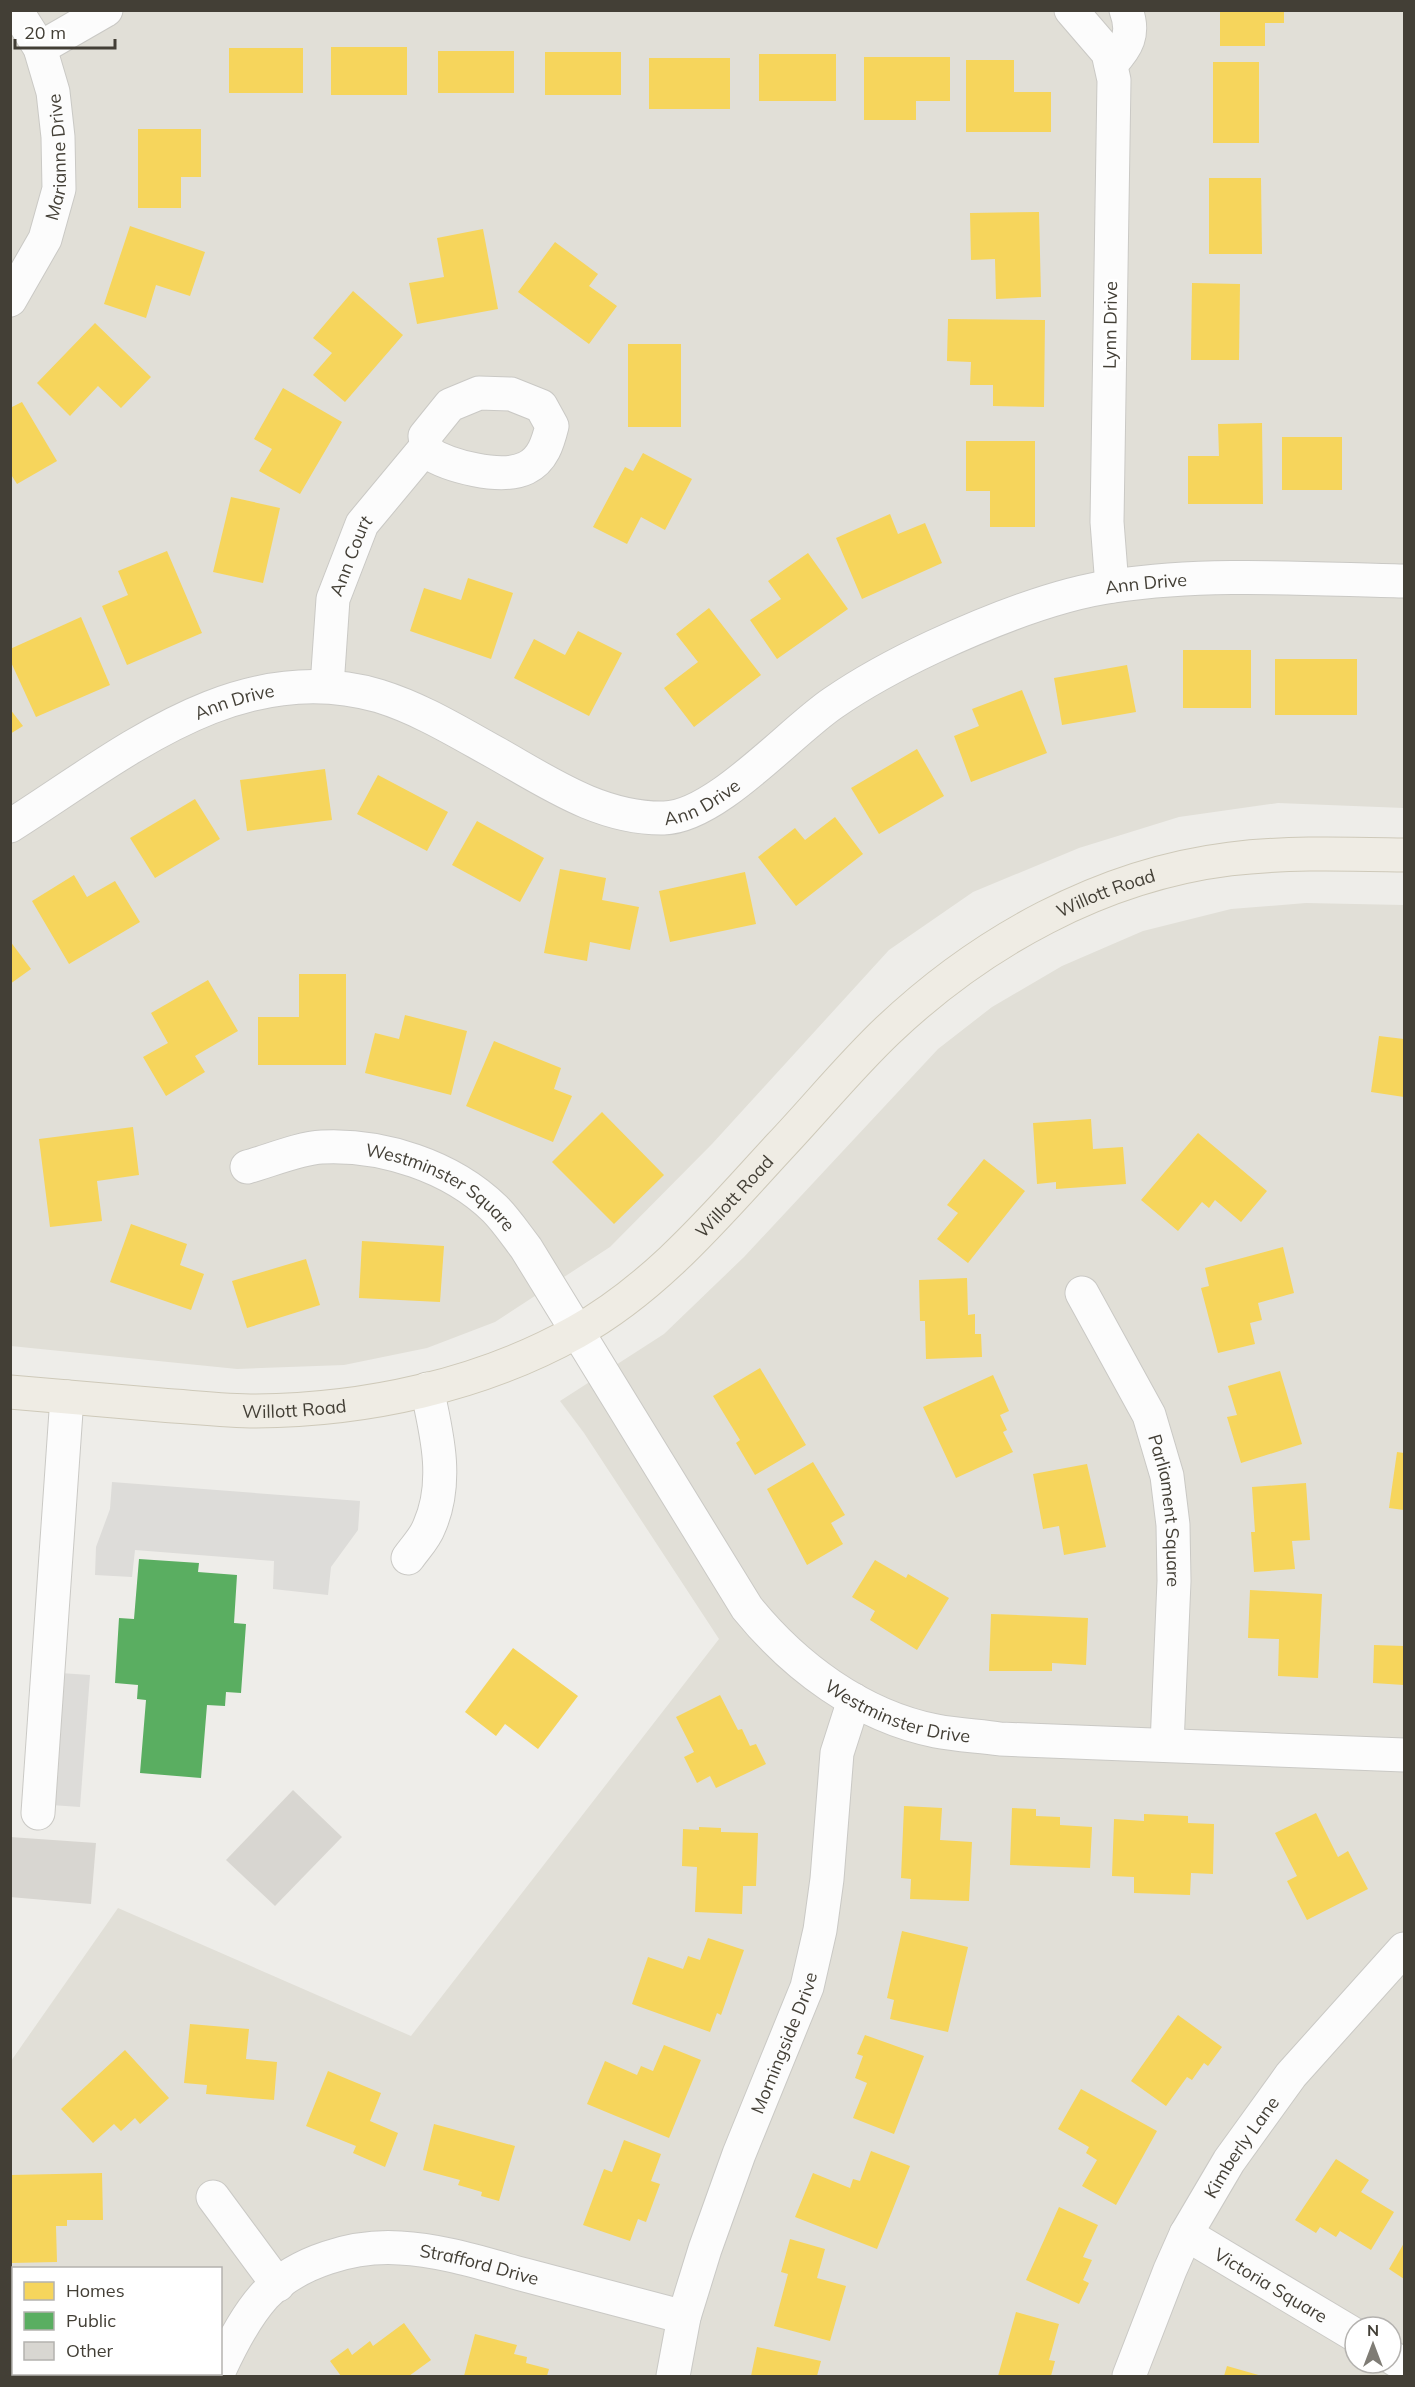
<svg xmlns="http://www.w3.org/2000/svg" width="1415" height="2387" font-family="Mulish,sans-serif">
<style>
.residential{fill:#e1dfd7;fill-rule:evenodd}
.parking{fill:#dddcd9}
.homes{fill:#f6d55c}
.public{fill:#5aae61}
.building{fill:#d8d6d1}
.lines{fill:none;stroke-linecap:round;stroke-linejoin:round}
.minor-casing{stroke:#cac9c5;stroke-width:35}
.major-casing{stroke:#cec9b9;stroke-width:35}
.minor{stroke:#fcfcfc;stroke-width:33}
.major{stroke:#efece4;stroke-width:33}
.labels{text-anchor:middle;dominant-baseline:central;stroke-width:6;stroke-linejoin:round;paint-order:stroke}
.street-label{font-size:18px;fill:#433f36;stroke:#fff}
</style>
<rect width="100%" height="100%" fill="#eeede9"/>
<g class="residential">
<polygon points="10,11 1404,11 1404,808 1278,803 1179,817 1079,848 973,892 889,950 712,1144 610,1247 495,1322 427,1348 344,1365 237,1369 11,1346"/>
<path d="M1306,903L1404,905V2376H11V2061L118,1908L411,2036L719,1639L584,1433L560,1401L664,1334L744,1257L938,1049L992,1007L1062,966L1143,931L1231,909ZM14,2268H220V2374H14ZM1355,2327H1391V2363H1355Z"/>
</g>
<g class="parking">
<polygon points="112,1482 360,1501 358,1530 331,1567 328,1595 273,1589 274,1561 135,1550 132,1577 95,1575 96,1547 110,1509"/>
<polygon points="60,1673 90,1675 80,1807 51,1805"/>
</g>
<g class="homes">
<polygon points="1220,10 1284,10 1284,23 1265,23 1265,46 1220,46"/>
<rect x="331" y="47" width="76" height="48"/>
<rect x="229" y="48" width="74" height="45"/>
<rect x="438" y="51" width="76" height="42"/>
<rect x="545" y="52" width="76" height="43"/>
<rect x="759" y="54" width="77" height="47"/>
<polygon points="864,57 950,57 950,101 916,101 916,120 864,120"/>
<rect x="649" y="58" width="81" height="51"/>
<polygon points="966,60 1014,60 1014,92 1051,92 1051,132 966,132"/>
<rect x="1213" y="62" width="46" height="81"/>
<polygon points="138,129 201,129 201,177 181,177 181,208 138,208"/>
<polygon points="1209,178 1261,178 1262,254 1209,254"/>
<polygon points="1039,212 1041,297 996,299 995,259 971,260 970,213"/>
<polygon points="130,226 205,252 190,296 156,285 146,318 104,304"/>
<polygon points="483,229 498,309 417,324 409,283 444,277 437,238"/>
<polygon points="555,242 598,274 589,286 617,306 589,344 518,292"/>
<polygon points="1192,283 1240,284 1239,360 1191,360"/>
<polygon points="353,291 403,335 345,402 313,375 332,353 313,338"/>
<polygon points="948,319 1045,320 1044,407 993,406 993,385 970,385 971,362 947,361"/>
<polygon points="95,323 151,377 121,408 98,386 70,416 37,383"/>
<rect x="628" y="344" width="53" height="83"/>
<polygon points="283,388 342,422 300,494 259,471 272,449 254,439"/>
<polygon points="22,402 57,461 17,484 10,473 10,408"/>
<polygon points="1262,423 1263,504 1188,504 1188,456 1219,456 1218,424"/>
<rect x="1282" y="437" width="60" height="53"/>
<polygon points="966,441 1035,441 1035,527 990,527 990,491 966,491"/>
<polygon points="643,453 692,479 665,530 641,517 627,544 593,527 625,467 633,471"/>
<polygon points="231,497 280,508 263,583 213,572"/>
<polygon points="890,514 898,534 925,523 942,563 862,599 836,538"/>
<polygon points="167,551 202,633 127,665 102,606 128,595 118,571"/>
<polygon points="808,553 848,609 777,659 750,620 781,599 768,581"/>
<polygon points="468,578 513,593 491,659 410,631 424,588 461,600"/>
<polygon points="709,608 761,675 694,727 664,688 698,662 676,634"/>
<polygon points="81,617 110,685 36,717 10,660 10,649"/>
<polygon points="578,631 622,653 589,716 514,678 534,639 565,655"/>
<rect x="1183" y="650" width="68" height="58"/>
<rect x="1275" y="659" width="82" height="56"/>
<polygon points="1127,665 1136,712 1062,725 1054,678"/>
<polygon points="1022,690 1047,753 971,782 954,736 979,726 972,709"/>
<polygon points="10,709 23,726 10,734"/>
<polygon points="917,749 944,796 879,834 851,788"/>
<polygon points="325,769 332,820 247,831 240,780"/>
<polygon points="378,775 448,812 427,851 357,814"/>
<polygon points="195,799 220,839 155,878 130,838"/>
<polygon points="835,817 863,854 796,906 758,857 795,828 805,840"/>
<polygon points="477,821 544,858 520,902 452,865"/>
<polygon points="560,869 606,878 602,900 639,907 630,950 590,942 587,961 544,953"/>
<polygon points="745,872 756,924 670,942 659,891"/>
<polygon points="74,875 87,897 115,881 140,922 69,964 32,901"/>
<polygon points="10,941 31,969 10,984"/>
<polygon points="299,974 346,974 346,1065 258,1065 258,1017 299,1017"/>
<polygon points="208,980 238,1031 195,1056 205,1072 166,1096 143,1057 168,1043 151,1013"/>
<polygon points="405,1015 467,1031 451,1095 365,1073 375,1033 399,1039"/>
<polygon points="1379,1036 1404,1039 1404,1097 1371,1092"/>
<polygon points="494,1041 561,1068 554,1089 572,1096 553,1142 466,1106"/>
<polygon points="602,1112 664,1175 614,1224 552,1162"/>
<polygon points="1091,1119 1093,1149 1123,1147 1126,1184 1056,1189 1056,1182 1037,1184 1033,1123"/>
<polygon points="133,1127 139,1175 97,1181 102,1221 50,1227 39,1139"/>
<polygon points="1198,1133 1267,1191 1241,1222 1215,1200 1209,1208 1202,1202 1178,1231 1141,1200"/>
<polygon points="984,1159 1025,1191 968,1263 937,1239 958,1213 947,1205"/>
<polygon points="131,1224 187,1244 180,1265 204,1274 191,1310 110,1282"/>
<polygon points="362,1241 444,1246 440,1302 359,1298"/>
<polygon points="1283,1247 1294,1293 1258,1303 1262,1320 1250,1323 1255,1344 1218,1353 1201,1288 1209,1286 1205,1268"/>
<polygon points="306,1259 320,1305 247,1328 232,1281"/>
<polygon points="967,1278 968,1315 975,1314 975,1334 981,1334 982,1357 926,1359 925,1321 920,1321 919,1280"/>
<polygon points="760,1368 806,1445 755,1475 736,1443 740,1440 713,1396"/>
<polygon points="1280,1371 1302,1444 1241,1463 1227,1417 1237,1415 1228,1386"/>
<polygon points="993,1375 1009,1411 1000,1415 1007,1430 1003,1432 1013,1452 956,1478 923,1407"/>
<polygon points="1397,1452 1404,1453 1404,1510 1389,1508"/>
<polygon points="813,1462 845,1515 831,1523 843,1544 807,1565 767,1489"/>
<polygon points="1087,1464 1106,1547 1064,1555 1059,1526 1043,1529 1033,1474"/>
<polygon points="1306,1483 1310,1540 1292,1541 1295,1569 1254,1572 1251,1532 1255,1532 1252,1487"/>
<polygon points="875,1560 906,1578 908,1574 949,1598 917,1650 870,1620 875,1611 852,1597"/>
<polygon points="1250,1590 1322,1594 1318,1678 1278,1676 1279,1639 1248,1638"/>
<polygon points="991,1614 1088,1618 1086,1665 1052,1663 1052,1671 989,1671"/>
<polygon points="1374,1645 1404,1646 1404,1685 1373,1683"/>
<polygon points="513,1648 578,1696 538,1749 505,1724 496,1736 465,1712"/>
<polygon points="720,1695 738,1730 742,1729 750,1746 756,1744 766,1764 716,1788 710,1776 697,1783 684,1757 694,1752 676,1717"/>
<polygon points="904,1806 942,1808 940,1840 972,1842 969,1901 910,1899 911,1879 901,1878"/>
<polygon points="1012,1808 1036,1809 1036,1816 1060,1817 1060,1825 1092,1827 1090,1868 1010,1865"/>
<polygon points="1316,1813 1338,1857 1348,1851 1368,1889 1307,1920 1287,1881 1297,1876 1275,1833"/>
<polygon points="1144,1814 1188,1816 1188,1823 1214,1824 1213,1874 1191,1873 1190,1895 1134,1893 1134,1877 1112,1876 1114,1819 1144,1821"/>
<polygon points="699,1827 721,1828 721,1832 758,1833 756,1886 743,1886 742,1914 695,1912 697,1867 682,1866 683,1829 699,1830"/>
<polygon points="902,1931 968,1947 948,2032 890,2019 894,2000 887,1998"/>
<polygon points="708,1938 744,1950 721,2015 717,2013 710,2032 632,2004 648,1957 683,1969 688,1956 700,1960"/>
<polygon points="1178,2015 1222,2047 1208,2066 1204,2063 1192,2080 1187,2077 1166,2106 1131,2081"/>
<polygon points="190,2024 249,2029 246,2059 277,2062 274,2100 206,2094 207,2085 184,2083"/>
<polygon points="865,2035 924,2056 894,2134 853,2118 867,2083 855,2078 863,2056 857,2054"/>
<polygon points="664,2045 701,2060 669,2138 587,2104 605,2061 637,2075 641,2066 653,2071"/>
<polygon points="125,2050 169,2098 140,2124 135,2118 121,2131 114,2124 93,2143 61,2109"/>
<polygon points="328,2071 381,2093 370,2121 398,2133 385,2167 353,2153 356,2146 306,2126"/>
<polygon points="1081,2089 1157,2131 1116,2205 1082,2186 1097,2160 1086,2153 1089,2147 1058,2129"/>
<polygon points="434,2124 515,2146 499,2201 481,2196 482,2192 458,2185 460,2180 423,2170"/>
<polygon points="624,2140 661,2154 651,2181 660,2184 646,2222 638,2219 630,2241 583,2225 604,2169 612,2172"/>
<polygon points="871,2151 910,2166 877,2249 795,2217 813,2173 850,2188 853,2179 860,2181"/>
<polygon points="1336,2159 1369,2180 1361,2192 1394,2212 1371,2250 1340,2231 1336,2237 1320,2227 1316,2233 1295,2220"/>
<polygon points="102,2173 103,2220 67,2220 67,2226 56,2226 57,2262 11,2263 10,2175"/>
<polygon points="1059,2207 1098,2225 1083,2257 1092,2260 1083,2280 1089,2283 1079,2304 1026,2280"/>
<polygon points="790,2239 825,2249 817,2278 846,2286 830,2341 774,2326 788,2274 781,2272"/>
<polygon points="1404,2243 1404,2279 1389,2269"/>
<polygon points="1016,2312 1059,2324 1049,2360 1055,2361 1051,2376 998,2376"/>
<polygon points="404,2323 431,2360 409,2376 341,2376 330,2361 348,2348 352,2355 370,2341 373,2346"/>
<polygon points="475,2334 517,2345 514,2354 527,2357 526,2363 549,2369 547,2376 464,2376"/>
<polygon points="757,2347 821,2361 817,2376 751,2376"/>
<polygon points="10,2359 14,2359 14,2374 29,2374 28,2376 10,2376"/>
<polygon points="1227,2366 1262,2376 1224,2376"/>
<polygon points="113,2374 139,2374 139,2375 113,2376"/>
</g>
<polygon class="public" points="139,1559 199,1563 198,1572 237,1575 234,1623 246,1624 241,1693 226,1692 225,1706 207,1705 201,1778 140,1773 146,1700 137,1699 138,1685 115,1683 119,1618 134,1619"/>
<g class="building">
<polygon points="293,1790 342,1837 275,1906 226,1860"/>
<polygon points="10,1837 96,1843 91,1904 10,1897"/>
</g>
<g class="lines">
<g class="minor-casing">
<g id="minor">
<polyline points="1071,10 1108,53 1114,80 1107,522 1112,586"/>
<polyline points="40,48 106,10"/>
<path d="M1111,64C1127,47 1135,34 1126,10"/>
<path id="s1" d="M10,300L45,239L59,189L58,137L53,92L40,48L16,10"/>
<path d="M479,393L511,394L541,406L552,426C548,442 543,460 526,468C501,480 448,466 427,452L425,436L450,405Z"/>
<path id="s2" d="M327,686L333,599L362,524L426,447"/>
<path id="s3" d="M10,826C122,755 238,655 379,696C421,709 458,732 496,753C549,783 601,819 664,818C716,817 790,732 833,703C862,683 901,662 933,647C987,622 1055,594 1114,586C1209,572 1309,579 1404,581"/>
<path id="s4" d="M247,1167C269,1161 300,1148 322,1147C382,1144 451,1166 495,1209C506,1220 516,1235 526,1248L747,1608C794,1666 860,1716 936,1731C957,1735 979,1736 1000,1739L1404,1755"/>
<path id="s5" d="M1082,1293L1149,1415L1167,1476L1173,1525L1174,1581L1167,1745"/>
<path d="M408,1558C415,1548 425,1538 429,1527C449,1483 437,1434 427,1389"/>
<polyline points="38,1813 67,1397"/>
<polyline points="213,2197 278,2285"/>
<path id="s6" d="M1186,2234L1355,2335"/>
<polyline points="1391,2357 1404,2365"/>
<path id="s7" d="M220,2369C232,2343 246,2316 265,2295C298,2261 354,2245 400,2248C442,2250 484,2264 525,2275C578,2289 631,2303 684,2317"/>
<path id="s8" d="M673,2376L684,2317L705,2249L739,2154L807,1987L820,1930L827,1879L837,1753L854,1700"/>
<path id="s9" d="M1129,2376L1170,2270L1186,2234L1229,2161L1291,2075L1404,1949"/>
</g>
</g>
<g class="major-casing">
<g id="major">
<path id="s10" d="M10,1392C61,1396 111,1401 161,1405C192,1407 224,1411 256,1411C365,1410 479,1386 576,1332C657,1287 718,1213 780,1146C816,1108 850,1066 888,1030C981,942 1101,875 1230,859C1288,852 1347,854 1404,855"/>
</g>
</g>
<use href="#minor" class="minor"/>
<use href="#major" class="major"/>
</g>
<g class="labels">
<g class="street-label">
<text stroke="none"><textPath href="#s1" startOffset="154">Marianne Drive</textPath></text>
<text transform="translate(1110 325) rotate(-89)">Lynn Drive</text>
<text stroke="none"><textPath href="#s2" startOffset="134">Ann Court</textPath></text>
<text stroke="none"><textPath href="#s3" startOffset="1264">Ann Drive</textPath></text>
<text stroke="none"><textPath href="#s3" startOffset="258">Ann Drive</textPath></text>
<text stroke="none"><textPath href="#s3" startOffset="760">Ann Drive</textPath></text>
<text stroke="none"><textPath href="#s10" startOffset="1275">Willott Road</textPath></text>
<text stroke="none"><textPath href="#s4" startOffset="207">Westminster Square</textPath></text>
<text stroke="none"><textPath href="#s10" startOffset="789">Willott Road</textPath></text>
<text stroke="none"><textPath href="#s10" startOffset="285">Willott Road</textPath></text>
<text stroke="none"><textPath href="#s5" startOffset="237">Parliament Square</textPath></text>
<text stroke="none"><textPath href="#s4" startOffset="926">Westminster Drive</textPath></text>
<text stroke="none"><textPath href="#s8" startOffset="352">Morningside Drive</textPath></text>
<text stroke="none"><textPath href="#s9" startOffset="256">Kimberly Lane</textPath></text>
<text stroke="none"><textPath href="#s7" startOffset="315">Strafford Drive</textPath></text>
<text stroke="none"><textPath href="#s6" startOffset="99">Victoria Square</textPath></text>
</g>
</g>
<rect width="1415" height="2387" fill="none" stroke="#433f36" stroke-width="24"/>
<rect x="12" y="2267" width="210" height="108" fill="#ffffff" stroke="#b4b2af" stroke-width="1.5"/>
<rect x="24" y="2282" width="30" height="18" fill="#f6d55c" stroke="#b4b2af" stroke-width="1.5"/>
<text x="66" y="2297" font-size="18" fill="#433f36">Homes</text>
<rect x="24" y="2312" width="30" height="18" fill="#5aae61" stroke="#b4b2af" stroke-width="1.5"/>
<text x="66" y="2327" font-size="18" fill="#433f36">Public</text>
<rect x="24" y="2342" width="30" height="18" fill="#d8d6d1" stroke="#b4b2af" stroke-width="1.5"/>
<text x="66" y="2357" font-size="18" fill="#433f36">Other</text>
<g transform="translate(1373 2345)"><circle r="28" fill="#ffffff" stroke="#b4b2af" stroke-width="1.5"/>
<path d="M0-4.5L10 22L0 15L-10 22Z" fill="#7f7c75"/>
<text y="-9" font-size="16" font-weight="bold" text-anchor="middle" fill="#433f36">N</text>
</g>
<path d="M15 39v9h100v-9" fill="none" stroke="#433f36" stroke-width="3"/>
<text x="24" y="39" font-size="18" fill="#433f36" stroke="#ffffff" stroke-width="4.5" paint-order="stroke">20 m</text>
</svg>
